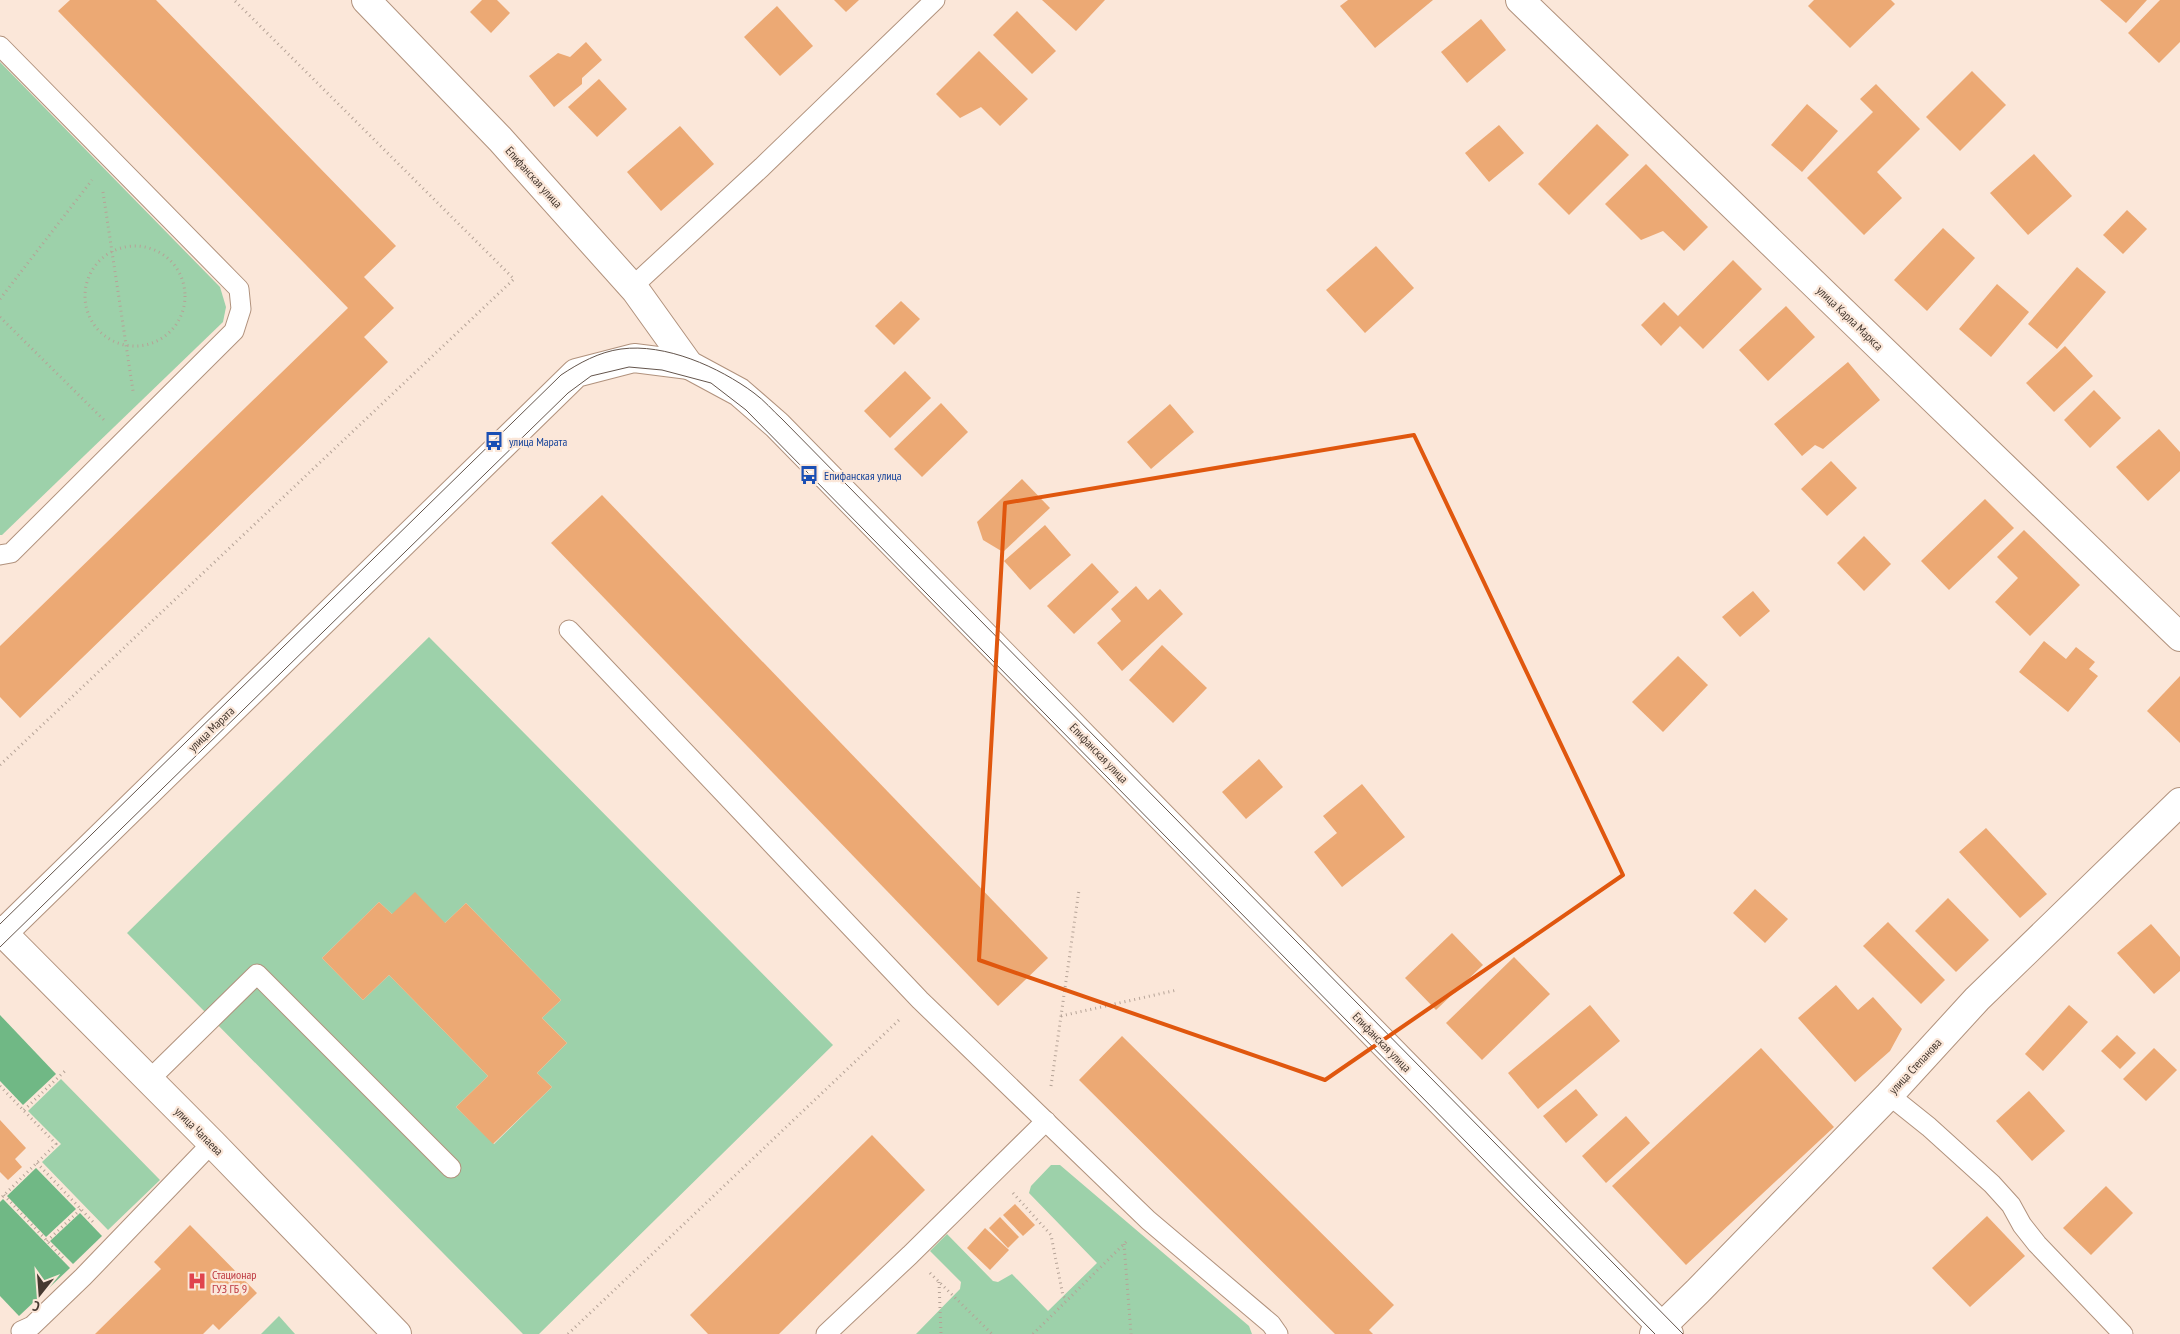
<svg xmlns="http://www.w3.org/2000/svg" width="2180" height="1334" font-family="'PT Sans Narrow',sans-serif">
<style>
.green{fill:#9dd1aa;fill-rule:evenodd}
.forest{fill:#70b885}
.building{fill:#eca974}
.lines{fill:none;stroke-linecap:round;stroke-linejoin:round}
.service-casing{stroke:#b1927d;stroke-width:21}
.minor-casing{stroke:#b1927d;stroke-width:30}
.secondary-casing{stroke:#b1927d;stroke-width:30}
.path{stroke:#b5a397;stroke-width:3;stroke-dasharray:1 4;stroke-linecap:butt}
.service{stroke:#fff;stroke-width:19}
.minor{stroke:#fff;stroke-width:28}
.secondary{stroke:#fff;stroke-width:28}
.tram{stroke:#64554c;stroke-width:1}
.marked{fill:none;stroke:#e0570e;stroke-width:4;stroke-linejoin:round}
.labels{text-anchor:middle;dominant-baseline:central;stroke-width:4.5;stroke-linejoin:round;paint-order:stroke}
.street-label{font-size:12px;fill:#463930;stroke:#fbe7d9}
.transit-label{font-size:12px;fill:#164399;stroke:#fbe7d9;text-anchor:start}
.health-label{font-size:12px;fill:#be3a42;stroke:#fbe7d9;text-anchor:start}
</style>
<rect width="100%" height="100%" fill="#fbe7d9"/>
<g class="green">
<polygon points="0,62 220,287 226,307 223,322 2,535 0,535"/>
<path d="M429,637L833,1045L539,1334H523L127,933ZM379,902L392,914L445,923L466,903L561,1000L542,1018L567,1043L537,1073L552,1087L494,1144L456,1107L488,1076L389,975L363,1000L322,958Z"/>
<polygon points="61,1079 160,1180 108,1230 42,1162 61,1144 28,1111"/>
<polygon points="1051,1165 1060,1165 1249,1326 1252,1334 916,1334 960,1289 961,1282 930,1251 947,1234 993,1281 998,1282 1012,1274 1048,1311 1097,1263 1029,1193 1031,1186"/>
<polygon points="279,1316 295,1334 261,1334"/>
</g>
<g class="forest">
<polygon points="0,1015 56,1074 23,1105 0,1081"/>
<polygon points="36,1168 76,1209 46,1237 7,1196"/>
<polygon points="3,1199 70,1268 19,1316 0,1296 0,1202"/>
<polygon points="80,1213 102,1236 73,1264 50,1241"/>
</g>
<g class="building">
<polygon points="70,0 156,0 396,246 364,277 394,308 364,337 388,362 20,718 0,697 0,646 348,308 58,11"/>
<polygon points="482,0 497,0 510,13 491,33 470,12"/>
<polygon points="834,0 859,0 846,12"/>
<polygon points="1042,0 1105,0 1076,31"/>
<polygon points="1348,0 1433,0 1375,48 1340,6"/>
<polygon points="1814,0 1891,0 1895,4 1850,48 1808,6"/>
<polygon points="2100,0 2147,0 2126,23"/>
<polygon points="2160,0 2180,0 2180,42 2159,63 2128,33"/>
<polygon points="777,6 813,46 780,76 744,37"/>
<polygon points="1017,11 1056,51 1032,74 993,35"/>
<polygon points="1481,19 1506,50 1467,83 1441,52"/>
<polygon points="586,42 602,60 582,78 582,84 554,107 529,76 558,53 570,57"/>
<polygon points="979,51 1028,99 1000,126 981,107 960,118 936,94"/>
<polygon points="1972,71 2006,105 1960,151 1926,117"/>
<polygon points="599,79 627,109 597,137 568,107"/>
<polygon points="1876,84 1920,129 1877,172 1902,198 1864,235 1807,178 1873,112 1860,99"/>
<polygon points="1807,104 1838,131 1802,172 1771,145"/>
<polygon points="1597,124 1629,155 1569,215 1538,184"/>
<polygon points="1499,125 1524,153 1489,182 1465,153"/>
<polygon points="680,126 714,164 661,211 627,172"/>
<polygon points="2034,154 2072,196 2028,235 1990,193"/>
<polygon points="1646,164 1708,227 1684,251 1663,231 1641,240 1605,204"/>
<polygon points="2127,210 2147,229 2123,254 2103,235"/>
<polygon points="1943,228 1975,258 1927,311 1894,280"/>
<polygon points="1376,246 1414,288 1365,333 1326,290"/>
<polygon points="1733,260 1762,289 1703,349 1680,326 1661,346 1641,325 1664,302 1678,316"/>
<polygon points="2077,267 2106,292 2057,349 2028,324"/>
<polygon points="1997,284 2029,312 1991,357 1959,329"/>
<polygon points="901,301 920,319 894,345 875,326"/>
<polygon points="1786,306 1815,337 1768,381 1739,350"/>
<polygon points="2065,346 2093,376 2054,412 2026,383"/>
<polygon points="1848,362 1880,400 1823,449 1815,445 1802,456 1774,424"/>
<polygon points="905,371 931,398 890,438 864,411"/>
<polygon points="2094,390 2121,418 2090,448 2064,420"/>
<polygon points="941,403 968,432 922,477 894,449"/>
<polygon points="1170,404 1194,432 1151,469 1127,442"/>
<polygon points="2159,429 2180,452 2180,471 2148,501 2116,467"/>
<polygon points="1831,461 1857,488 1827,516 1801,489"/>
<polygon points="1022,479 1050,508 1003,552 983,540 977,522"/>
<polygon points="602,495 1048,958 998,1006 551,543"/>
<polygon points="1985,499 2014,528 1949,590 1921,561"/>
<polygon points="1045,525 1071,555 1030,590 1004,561"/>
<polygon points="2024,530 2080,585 2030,636 1995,602 2018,578 1997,557"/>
<polygon points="1864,536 1891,564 1864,591 1837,563"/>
<polygon points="1092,563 1119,592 1074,634 1047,606"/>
<polygon points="1136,586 1148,600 1160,589 1183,614 1122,671 1097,643 1121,621 1111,609"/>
<polygon points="1753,591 1770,611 1740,637 1722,617"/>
<polygon points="2044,641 2066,659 2076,647 2095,662 2089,669 2098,676 2068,712 2019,672"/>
<polygon points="1162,645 1207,688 1173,723 1129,680"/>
<polygon points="1678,656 1708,685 1663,732 1632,702"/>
<polygon points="2180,676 2180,743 2147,711"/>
<polygon points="1259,759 1283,787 1246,819 1222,792"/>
<polygon points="1362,784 1405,837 1342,887 1314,852 1337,833 1323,816"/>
<polygon points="1986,828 2047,894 2020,918 1959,852"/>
<polygon points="1755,889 1788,919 1765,943 1733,913"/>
<polygon points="415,892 445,923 466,903 561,1000 542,1018 567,1043 537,1073 552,1087 493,1144 456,1107 488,1076 389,975 363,1000 322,958 379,902 392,914"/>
<polygon points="1948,898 1989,940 1956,972 1915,931"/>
<polygon points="1888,922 1945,980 1921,1004 1863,946"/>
<polygon points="2151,924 2180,957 2180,971 2154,994 2117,953"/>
<polygon points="1452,933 1483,965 1436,1010 1405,978"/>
<polygon points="1514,957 1550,994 1482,1060 1446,1023"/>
<polygon points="1836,985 1858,1010 1873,997 1902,1029 1890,1051 1855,1082 1798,1018"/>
<polygon points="1590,1005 1620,1041 1538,1109 1508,1073"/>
<polygon points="2069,1005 2088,1022 2043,1071 2025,1054"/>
<polygon points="2117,1035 2136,1053 2120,1069 2101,1051"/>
<polygon points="1122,1036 1394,1305 1369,1330 1373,1334 1335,1334 1079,1080"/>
<polygon points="1761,1048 1834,1127 1686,1265 1612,1186"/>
<polygon points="2154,1048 2177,1070 2146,1101 2123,1079"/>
<polygon points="1576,1089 1598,1115 1566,1143 1543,1116"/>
<polygon points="2029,1091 2065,1131 2032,1161 1996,1121"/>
<polygon points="1626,1116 1650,1143 1606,1183 1582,1156"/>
<polygon points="0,1120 26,1148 15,1159 22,1167 8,1180 0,1172"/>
<polygon points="872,1135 925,1190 779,1334 708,1334 690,1315"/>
<polygon points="2106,1186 2133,1213 2091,1255 2063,1228"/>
<polygon points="1015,1204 1035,1225 1023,1236 1003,1215"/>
<polygon points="1987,1216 2025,1256 1970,1307 1932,1268"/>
<polygon points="1000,1217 1019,1237 1008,1248 989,1228"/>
<polygon points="190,1225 257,1293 219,1330 213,1324 203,1334 95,1334 161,1269 154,1262"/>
<polygon points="985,1228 1009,1250 990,1270 967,1248"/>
</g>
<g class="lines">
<g class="service-casing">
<g id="service">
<polyline points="0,46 239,289 241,309 234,331 11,553 0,555"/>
<polyline points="632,287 762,167 935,0"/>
<polyline points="569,630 920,1000 1148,1220 1271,1324 1278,1334"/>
<polyline points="149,1080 257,974 451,1168"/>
<polyline points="1889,1095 1929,1127 1992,1184 2011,1205 2022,1225 2037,1244 2123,1334"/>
<polyline points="21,1331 32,1326 83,1277 212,1143"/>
<polyline points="826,1334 910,1255 1046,1121"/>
</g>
</g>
<g class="minor-casing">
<g id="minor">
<polyline points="366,0 500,139 636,291 689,365 739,392 777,425 1669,1334"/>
<polyline points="0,930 212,1143 397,1334"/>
<polyline points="0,936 576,373 634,358 689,365"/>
<polyline points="1654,1334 1698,1291 1889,1095 1977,999 2180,802"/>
</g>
</g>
<g class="secondary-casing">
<polyline id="secondary" points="1520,0 2180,637"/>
</g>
<g class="path">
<polyline points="103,192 133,391"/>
<circle cx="135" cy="296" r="50"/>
<polyline points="0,299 92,180"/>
<polyline points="0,317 105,421"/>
<polyline points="0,765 514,279 234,0"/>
<polyline points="1061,1016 1177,990"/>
<polyline points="0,1086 56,1144 0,1199"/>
<polyline points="1051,1086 1079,890"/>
<polyline points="24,1110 67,1069"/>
<polyline points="37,1163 95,1224"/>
<polyline points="1013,1193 1051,1235 1063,1296 1067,1300"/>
<polyline points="4,1195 63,1258"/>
<polyline points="47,1241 81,1209"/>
<polyline points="1124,1244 1131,1334"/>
<polyline points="930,1273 992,1334"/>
<polyline points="939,1282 941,1334"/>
<polyline points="568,1334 899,1020"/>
<polyline points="1033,1334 1128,1240"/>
</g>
<use href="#service" class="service"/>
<use href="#minor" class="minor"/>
<use href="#secondary" class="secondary"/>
<g class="tram">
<path d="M0,924L561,375C579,363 599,352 621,349C665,343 719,367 754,393C764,400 773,411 782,419L1683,1334"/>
<polyline points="0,947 568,393 591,376 629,367 662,370 711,383 746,410 1655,1334"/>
</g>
</g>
<path class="marked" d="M1414,435L1623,875L1325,1080L979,960L1005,503Z"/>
<defs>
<g id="bus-bare" transform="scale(1.5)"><path d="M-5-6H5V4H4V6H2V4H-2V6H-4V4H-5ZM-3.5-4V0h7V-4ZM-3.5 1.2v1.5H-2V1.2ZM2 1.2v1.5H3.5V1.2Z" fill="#1a4fb4" stroke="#fbe7d9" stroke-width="2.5" paint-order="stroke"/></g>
<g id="hospital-bare" transform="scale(1.5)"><path d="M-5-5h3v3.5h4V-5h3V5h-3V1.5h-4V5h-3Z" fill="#e0444e" stroke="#fbe7d9" stroke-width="2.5" paint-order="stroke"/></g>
</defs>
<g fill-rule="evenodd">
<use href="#bus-bare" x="494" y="441"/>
<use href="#bus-bare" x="809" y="475"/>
<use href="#hospital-bare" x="197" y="1281"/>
</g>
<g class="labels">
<g class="street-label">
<text transform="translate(534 177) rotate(48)">Епифанская улица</text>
<text transform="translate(1850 318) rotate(44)">улица Карла Маркса</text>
<text transform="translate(211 729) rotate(-44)">улица Марата</text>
<text transform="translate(1099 753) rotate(46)">Епифанская улица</text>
<text transform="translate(1382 1042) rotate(46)">Епифанская улица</text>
<text transform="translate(1915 1066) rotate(-47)">улица Степанова</text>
<text transform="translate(199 1131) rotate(45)">улица Чапаева</text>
</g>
<g class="transit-label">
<text x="509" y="441">улица Марата</text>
<text x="824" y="475">Епифанская улица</text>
</g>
<g class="health-label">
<text x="212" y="1274">Стационар<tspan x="212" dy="14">ГУЗ ГБ 9</tspan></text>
</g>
</g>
<g transform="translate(40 1294) rotate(197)" stroke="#fbe7d9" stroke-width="4" paint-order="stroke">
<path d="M0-4L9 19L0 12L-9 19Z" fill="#463930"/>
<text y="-8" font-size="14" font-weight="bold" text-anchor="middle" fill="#463930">С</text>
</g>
</svg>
